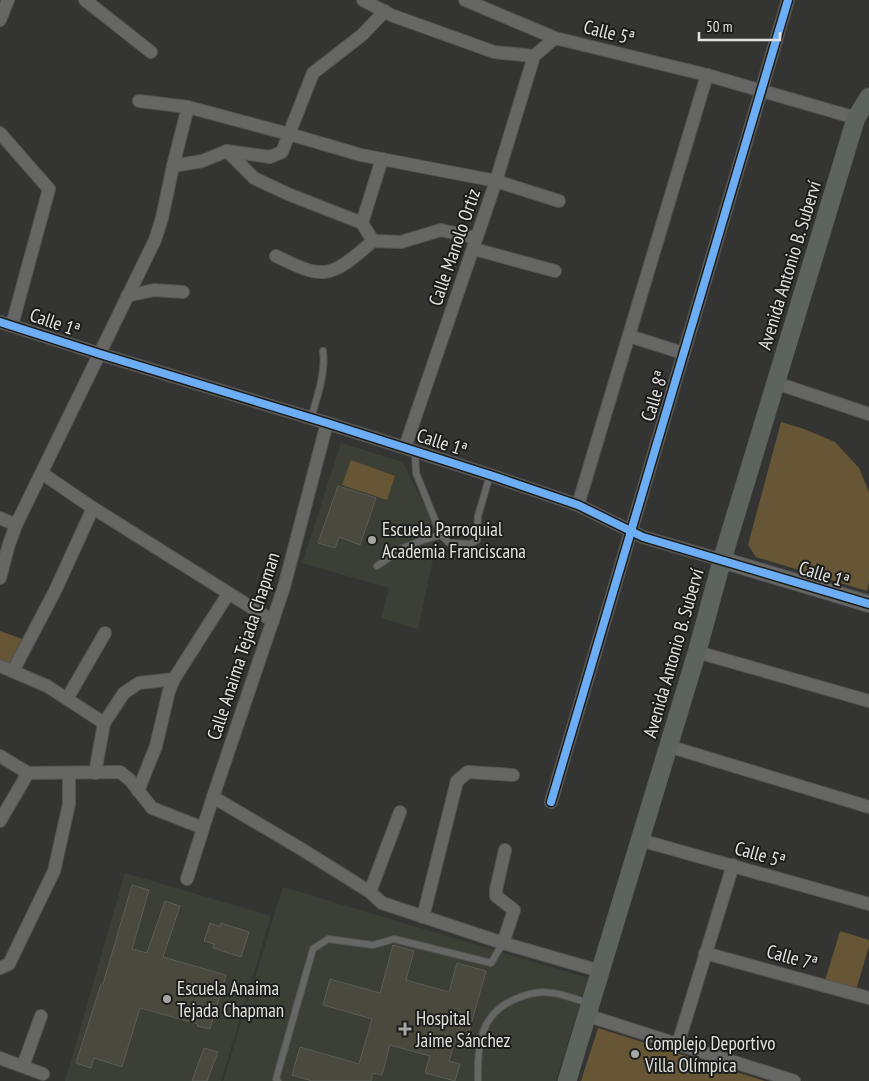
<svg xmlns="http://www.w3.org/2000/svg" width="869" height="1081" font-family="'PT Sans Narrow',sans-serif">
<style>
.built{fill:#3b3f35}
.green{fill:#665636}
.building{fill:#49493e;stroke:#5b5c59}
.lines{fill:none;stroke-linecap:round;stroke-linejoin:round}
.service-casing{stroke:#535452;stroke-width:8}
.minor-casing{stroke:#535452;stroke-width:14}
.tertiary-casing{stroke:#535452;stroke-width:18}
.secondary-casing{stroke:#535452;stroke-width:19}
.service{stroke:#666764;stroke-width:6}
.minor{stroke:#666764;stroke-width:12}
.tertiary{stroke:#666764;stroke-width:16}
.secondary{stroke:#5d645e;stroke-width:18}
.cycleway-casing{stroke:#1c1d1b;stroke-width:11}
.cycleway{stroke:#6dadf4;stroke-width:8}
.poi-dot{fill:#a5a6a3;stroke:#1c1d1b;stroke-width:2}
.labels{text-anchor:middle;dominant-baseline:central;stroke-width:4;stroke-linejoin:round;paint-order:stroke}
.street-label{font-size:19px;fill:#e2e3e0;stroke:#1c1d1b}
.poi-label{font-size:19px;fill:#e2e3e0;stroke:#1c1d1b;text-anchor:start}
</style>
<rect width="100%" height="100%" fill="#343532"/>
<g class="built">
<polygon points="341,443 403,462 434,525 434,555 418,629 381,618 389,588 302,563"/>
<polygon points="125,873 271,916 221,1081 65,1081"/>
<polygon points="283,887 588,978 556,1081 223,1081"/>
</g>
<g class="green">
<polygon points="781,422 804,429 835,442 859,468 869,492 869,582 867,591 756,557 748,545"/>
<polygon points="351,460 395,476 387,500 342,485"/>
<polygon points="0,631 25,640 11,667 0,663"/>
<polygon points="840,931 869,940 869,946 856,990 825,981"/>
<polygon points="598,1028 765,1081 581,1081"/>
</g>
<g class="building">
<polygon points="338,486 376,498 360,545 339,537 335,548 318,543"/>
<polygon points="132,885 149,890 132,949 147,953 165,901 180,906 163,957 226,975 210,1029 197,1026 198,1024 140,1008 122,1067 94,1058 91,1068 76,1063 101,984 103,984"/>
<polygon points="210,923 220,927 221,923 249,932 241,957 213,948 214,944 204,941"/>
<polygon points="393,945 414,951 406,980 449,992 457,963 486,971 467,1039 457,1036 449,1061 460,1064 455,1081 425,1073 430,1056 390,1045 382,1075 373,1073 371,1081 312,1081 292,1075 300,1047 359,1064 372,1019 323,1005 330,979 380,993"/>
<polygon points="204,1048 218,1052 207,1081 192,1081"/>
</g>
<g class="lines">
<g class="service-casing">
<g id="service">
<path d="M311,418C317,397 326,373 323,351"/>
<polyline points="415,451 416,473 441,535"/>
<polyline points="377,566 403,548 423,540 441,535 449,543 471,544 477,540 478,516 490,475"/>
<polyline points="278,1081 276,1079 313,949 328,939 373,945 394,939 491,963 503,943"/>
<path d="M478,1081C477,1045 480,1012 518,998C528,994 540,991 552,993C564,994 577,1000 589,1003"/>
</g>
</g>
<g class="minor-casing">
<g id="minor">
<polyline points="85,0 151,52"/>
<polyline points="363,0 391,15 494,52 534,56 555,38"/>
<polyline points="465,0 555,38 707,75 856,118"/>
<polyline points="385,11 362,35 313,73 289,134 361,155 496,181 559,201"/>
<polyline points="0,20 8,0"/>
<polyline points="0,133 49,189 12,325"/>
<polyline points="227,151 254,178 288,194 362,223 373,241"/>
<polyline points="173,166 188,107"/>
<polyline points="362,223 382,159"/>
<polyline points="474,249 555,271"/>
<path d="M276,256C291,263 308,273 324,272C341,271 361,251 373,241L401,242L441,230L476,238"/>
<polyline points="127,296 154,290 183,292"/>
<polyline points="0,322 100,354 327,423 490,475 578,505 643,537 722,560"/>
<polyline points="629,336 683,353"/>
<polyline points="776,383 869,414"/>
<polyline points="405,447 496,181 534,56"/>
<polyline points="43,474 93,508 273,621"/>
<polyline points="578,505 707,75"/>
<polyline points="0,518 16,525"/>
<polyline points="0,578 9,544 16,525 155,240 162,218 173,166 202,161 227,151 270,157 282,152 289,134 188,107 139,101"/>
<polyline points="697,652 869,701"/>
<polyline points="0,666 47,686 104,723"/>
<polyline points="13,671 55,591 93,508"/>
<polyline points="68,697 105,633"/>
<polyline points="668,746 869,807"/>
<polyline points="0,756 28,773 120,772 130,780 152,808 203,828"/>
<polyline points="95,773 104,723 124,693 139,683 174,679"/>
<polyline points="138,791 156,746 169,691 174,679 228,594"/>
<polyline points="213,797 303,850 370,892 382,903 503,943 600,971"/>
<polyline points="551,802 788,0"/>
<polyline points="0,821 28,773"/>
<polyline points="640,840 869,904"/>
<polyline points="187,879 213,797 284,587 327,423"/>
<polyline points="370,892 400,812"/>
<polyline points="423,917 457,781 468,772 513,775"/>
<polyline points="503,943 514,910 496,896 496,890 505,850"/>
<polyline points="705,953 869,998"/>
<polyline points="0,968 9,964 54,871 69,804 69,773"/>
<polyline points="586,1015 794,1081"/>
<polyline points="678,1044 733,865"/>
<polyline points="0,1058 43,1074"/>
<polyline points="23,1066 41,1016"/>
</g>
</g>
<g class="tertiary-casing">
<polyline id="tertiary" points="722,560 869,604"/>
</g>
<g class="secondary-casing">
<polyline id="secondary" points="567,1081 697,652 722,560 856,118 869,97"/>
</g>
<use href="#service" class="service"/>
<use href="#minor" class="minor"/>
<use href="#tertiary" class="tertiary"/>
<use href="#secondary" class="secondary"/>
<g class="cycleway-casing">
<g id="cycleway">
<polyline points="0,322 100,354 327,423 490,475 578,505 643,537 869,604"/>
<polyline points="551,802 788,0"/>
</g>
</g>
<use href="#cycleway" class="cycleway"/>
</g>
<g class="poi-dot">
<circle cx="372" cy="540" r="5"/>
<circle cx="167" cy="999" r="5"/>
<path d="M402.5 1021.5h5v5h5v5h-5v5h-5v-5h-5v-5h5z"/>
<circle cx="635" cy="1054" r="5"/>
</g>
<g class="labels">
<g class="street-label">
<text transform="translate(609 32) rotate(14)">Calle 5ª</text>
<text transform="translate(454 247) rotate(-71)">Calle Manolo Ortiz</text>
<text transform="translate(789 265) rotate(-73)">Avenida Antonio B. Suberví</text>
<text transform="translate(55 322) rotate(19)">Calle 1ª</text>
<text transform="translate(654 396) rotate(-73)">Calle 8ª</text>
<text transform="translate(442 442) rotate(18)">Calle 1ª</text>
<text transform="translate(824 574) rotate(17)">Calle 1ª</text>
<text transform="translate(243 646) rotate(-72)">Calle Anaima Tejada Chapman</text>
<text transform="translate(673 653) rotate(-74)">Avenida Antonio B. Suberví</text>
<text transform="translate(760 854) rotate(16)">Calle 5ª</text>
<text transform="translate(792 957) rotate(15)">Calle 7ª</text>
</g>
<g class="poi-label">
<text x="382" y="529">Escuela Parroquial<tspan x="382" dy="22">Academia Franciscana</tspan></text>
<text x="177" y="988">Escuela Anaima<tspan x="177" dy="22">Tejada Chapman</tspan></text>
<text x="416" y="1018">Hospital<tspan x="416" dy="22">Jaime Sánchez</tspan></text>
<text x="645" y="1043">Complejo Deportivo<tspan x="645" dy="22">Villa Olímpica</tspan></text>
</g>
</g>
<path d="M699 32v8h81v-8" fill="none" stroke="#e2e3e0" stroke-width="2.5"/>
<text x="706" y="32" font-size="15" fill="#e2e3e0" stroke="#1c1d1b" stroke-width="4" paint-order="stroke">50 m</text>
</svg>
